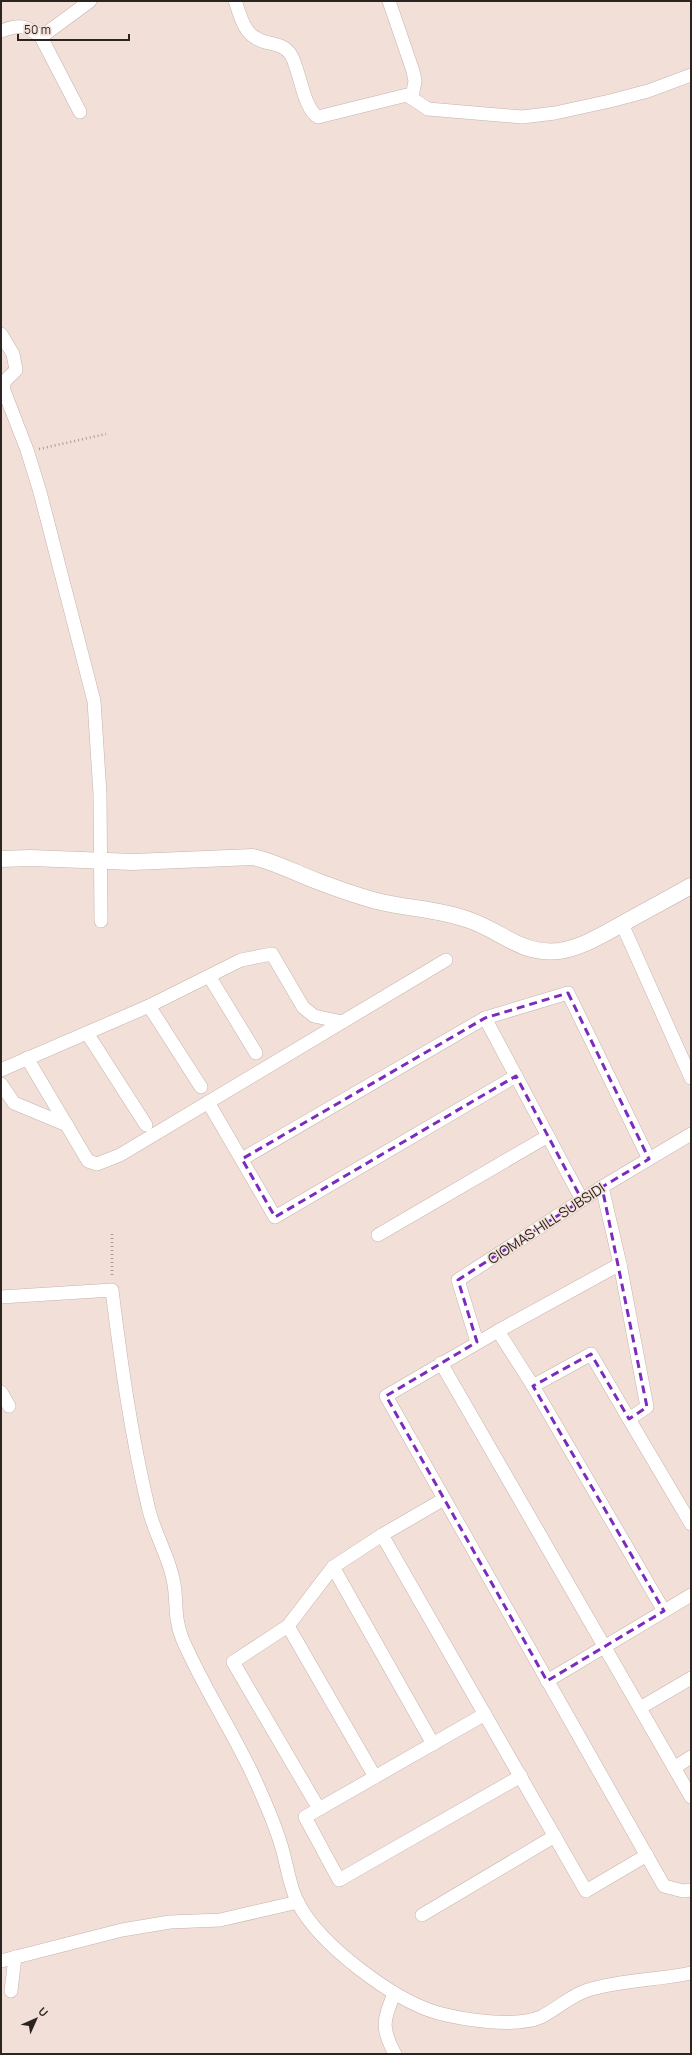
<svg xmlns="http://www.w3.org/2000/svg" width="692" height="2055" font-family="Manrope,sans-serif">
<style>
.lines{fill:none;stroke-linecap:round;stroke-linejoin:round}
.minor-casing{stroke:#c5b3ab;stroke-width:14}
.tertiary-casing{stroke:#c5b3ab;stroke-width:17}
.path{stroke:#a79993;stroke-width:2.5;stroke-dasharray:1 3;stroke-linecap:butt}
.minor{stroke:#fff;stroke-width:13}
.tertiary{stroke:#fff;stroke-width:16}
.marked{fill:none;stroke:#7b2cbf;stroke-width:3;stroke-dasharray:8 5;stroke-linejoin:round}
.labels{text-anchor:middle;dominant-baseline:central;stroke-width:3;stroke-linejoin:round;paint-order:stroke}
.street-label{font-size:14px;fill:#2b2421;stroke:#f2dfd7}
</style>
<rect width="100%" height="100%" fill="#f2dfd7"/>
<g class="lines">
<g class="minor-casing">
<g id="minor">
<path d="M235,1C240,14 243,31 256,38C268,46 282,41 291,55C300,70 303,108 318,117L407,95L428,109L522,117L555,113L610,101L648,91L691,75"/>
<polyline points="389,1 413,71 415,81 412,97"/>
<path d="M1,31C19,24 26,25 41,37L90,1"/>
<polyline points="41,37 80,112"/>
<polyline points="1,334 13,354 16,370 5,381 3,388 27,450 40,492 94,701 100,794 101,921"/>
<polyline points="622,924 691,1078"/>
<polyline points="209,976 256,1053"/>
<polyline points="149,1006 201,1087"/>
<polyline points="485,1018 582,1200"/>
<polyline points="87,1033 146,1125"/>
<polyline points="27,1058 88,1161 97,1164 120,1155 446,960"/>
<polyline points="1,1070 149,1006 241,960 272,954 303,1007 314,1016 342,1022"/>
<polyline points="1,1084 14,1103 67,1125"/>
<polyline points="208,1102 275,1217 516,1076"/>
<polyline points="242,1159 485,1018 568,993 649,1159"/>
<polyline points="602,1187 620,1264 647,1407 629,1419 591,1354 533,1386 664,1611"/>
<polyline points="378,1235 548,1136"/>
<polyline points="620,1264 498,1331 386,1396 664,1886 683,1891 691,1890"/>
<path d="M1,1297L112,1290C121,1363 131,1435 148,1506C153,1531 168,1554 173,1579C178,1600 173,1615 182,1638C203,1688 235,1734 257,1784C266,1804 275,1824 281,1845C287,1863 289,1886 298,1903C320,1945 393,2000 438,2013C465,2020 515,2028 541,2017C557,2009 571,1995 588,1990C621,1980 657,1980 691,1973"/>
<polyline points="498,1331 533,1386"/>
<polyline points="477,1342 458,1280 602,1187 691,1134"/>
<polyline points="441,1363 691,1797"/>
<polyline points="1,1392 9,1406"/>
<polyline points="629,1419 691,1524"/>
<polyline points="382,1535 586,1891 647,1855"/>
<polyline points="333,1567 433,1744"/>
<polyline points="288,1626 375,1777"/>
<polyline points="547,1681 691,1595"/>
<polyline points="640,1708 691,1678"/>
<polyline points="485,1714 305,1817 339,1880 521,1776"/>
<polyline points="674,1768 691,1757"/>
<polyline points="319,1809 233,1662 288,1626 333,1567 382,1535 444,1499"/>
<polyline points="422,1915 555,1836"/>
<polyline points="1,1961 122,1930 170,1922 220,1920 298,1902"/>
<polyline points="11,1991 15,1957"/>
<path d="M394,1994C383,2021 381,2028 395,2054"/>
</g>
</g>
<g class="tertiary-casing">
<path id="tertiary" d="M1,859L31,858L133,862L253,857C276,862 295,873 317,881C338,889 360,897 381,902C411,909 439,909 469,920C502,931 520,955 559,951C581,948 602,935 622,924C645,911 668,899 691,886"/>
</g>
<g class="path">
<polyline points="39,449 106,434"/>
<polyline points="112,1234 112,1278"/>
</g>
<use href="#minor" class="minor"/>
<use href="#tertiary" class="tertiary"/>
</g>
<path class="marked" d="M568,993L649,1159L602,1187L647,1407L629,1419L591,1354L533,1386L664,1611L547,1681L386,1396L477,1342L458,1280L582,1200L516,1076L275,1217L242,1159L485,1018Z"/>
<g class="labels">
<g class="street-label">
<text transform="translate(546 1223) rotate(-33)">CIOMAS HILL SUBSIDI</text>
</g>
</g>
<rect width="692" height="2055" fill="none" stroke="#2b2421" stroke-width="4"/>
<g transform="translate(36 2019) rotate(45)" stroke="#f2dfd7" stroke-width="3" paint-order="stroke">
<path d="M0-3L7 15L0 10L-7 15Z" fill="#2b2421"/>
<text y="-6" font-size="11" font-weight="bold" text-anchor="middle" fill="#2b2421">U</text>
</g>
<path d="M18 34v6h111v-6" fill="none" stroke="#2b2421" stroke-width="2"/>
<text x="24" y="34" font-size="12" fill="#2b2421" stroke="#f2dfd7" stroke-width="3" paint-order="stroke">50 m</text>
</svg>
